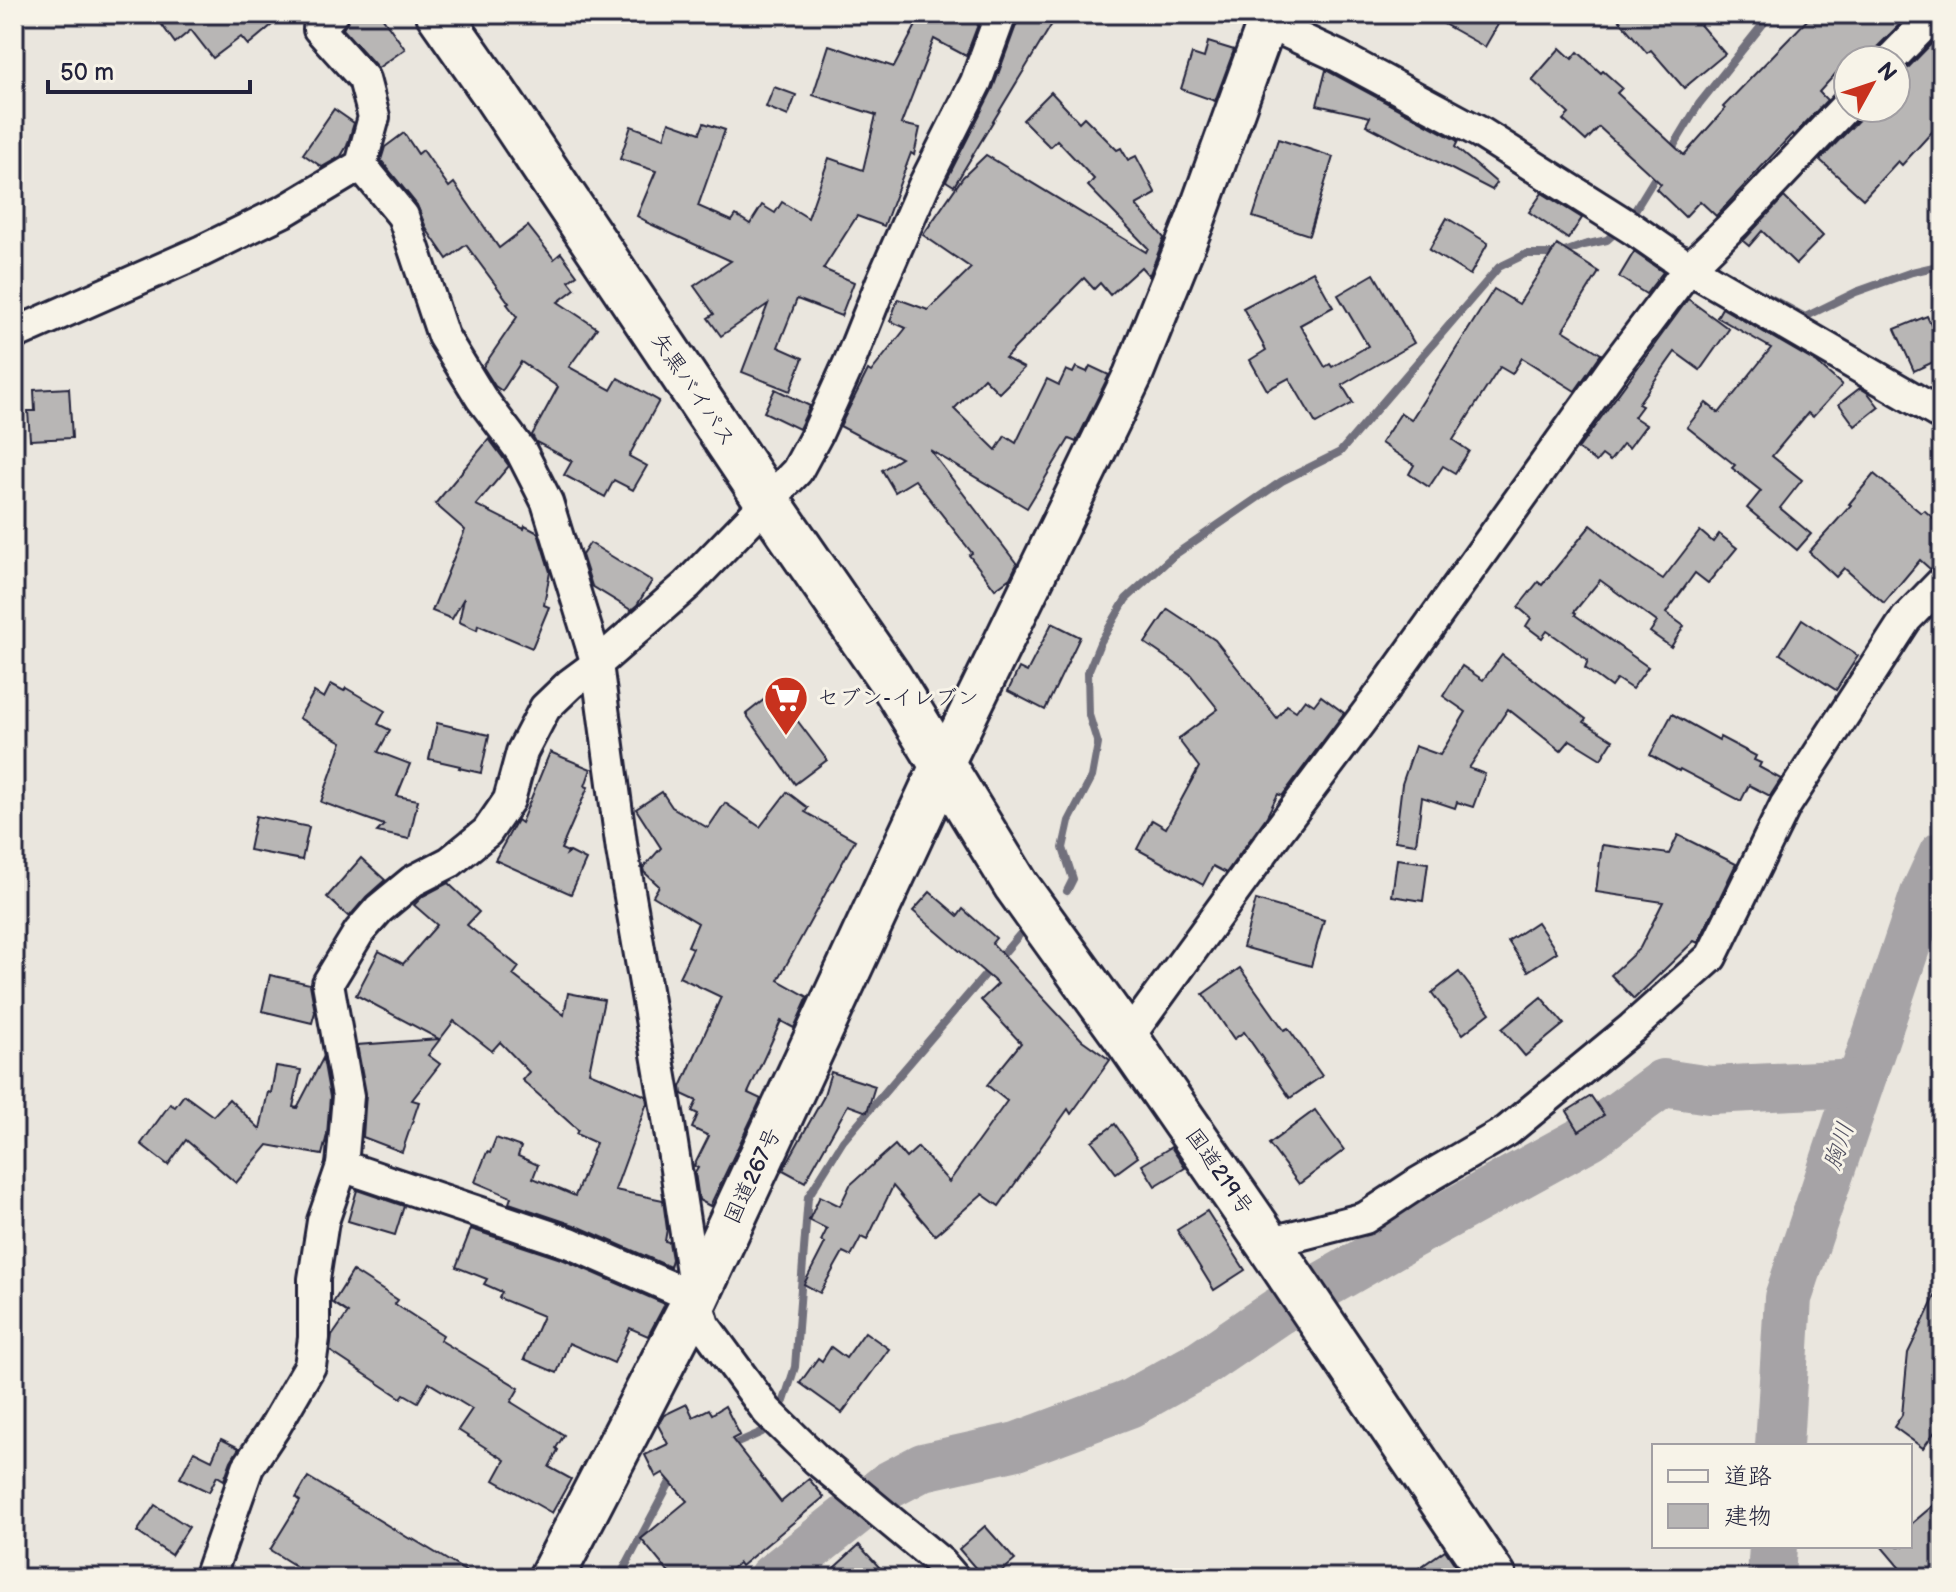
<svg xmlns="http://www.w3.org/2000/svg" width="1956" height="1592" font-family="'Balsamiq Sans','Klee One',sans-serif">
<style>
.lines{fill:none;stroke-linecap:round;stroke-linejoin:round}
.stream{stroke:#716f7b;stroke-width:8}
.river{stroke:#a6a3a6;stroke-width:48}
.building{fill:#b8b6b5;stroke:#22223b;stroke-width:2}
.minor-casing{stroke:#22223b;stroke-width:36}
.tertiary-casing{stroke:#22223b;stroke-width:44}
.trunk-casing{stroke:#22223b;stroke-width:50}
.minor{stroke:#f7f3e8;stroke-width:30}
.tertiary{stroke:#f7f3e8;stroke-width:38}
.trunk{stroke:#f7f3e8;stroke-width:44}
.labels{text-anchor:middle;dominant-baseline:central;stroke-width:6;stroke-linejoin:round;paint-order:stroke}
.street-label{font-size:22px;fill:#22223b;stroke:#f7f3e8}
.poi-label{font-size:22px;fill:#22223b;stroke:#f7f3e8;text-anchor:start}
.water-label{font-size:24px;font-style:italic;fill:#504f60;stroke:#f7f3e8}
</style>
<rect width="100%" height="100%" fill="#eae6de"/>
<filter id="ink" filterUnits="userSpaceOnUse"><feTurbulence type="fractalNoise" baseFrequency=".0125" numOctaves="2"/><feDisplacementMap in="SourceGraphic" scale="16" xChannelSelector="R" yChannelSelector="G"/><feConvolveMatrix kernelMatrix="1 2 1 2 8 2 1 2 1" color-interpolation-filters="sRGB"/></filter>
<g filter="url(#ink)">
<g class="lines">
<g class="stream">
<polyline points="1670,152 1699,104 1771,14"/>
<polyline points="1770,298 1805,317 1856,292 1912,272 1942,265"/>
<polyline points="1067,891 1073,879 1063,848 1069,821 1092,777 1098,744 1089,715 1088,672 1100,643 1126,599 1173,556 1282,481 1340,452 1499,267 1526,254 1559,254 1584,245 1607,240 1629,220 1659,171"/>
<polyline points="728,1447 762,1432 784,1401 795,1367 808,1197 843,1141 1021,933"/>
<polyline points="619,1578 670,1482 679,1477"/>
</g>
<g class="river">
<polyline points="1779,1446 1788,1298 1924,894 1942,855"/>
<polyline points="772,1578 889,1485 923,1467 1017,1446 1129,1404 1201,1364 1277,1312 1409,1236 1589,1137 1663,1083 1710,1090 1860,1083"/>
<polyline points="1771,1578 1773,1546"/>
</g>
</g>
<g class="building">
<polygon points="154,14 285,14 248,45 241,37 213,58 191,30 175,43"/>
<polygon points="354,14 380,14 405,49 378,68 343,29 350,17"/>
<polygon points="922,14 982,14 966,56 934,39 901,124 920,128 914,155 911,153 884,226 857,216 823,269 854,282 841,316 797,299 778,347 803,358 790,391 742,372 768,304 721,336 708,318 714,314 694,286 731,261 646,222 646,221 637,216 656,171 620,159 631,126 664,138 669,122 700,133 704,123 725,130 698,206 732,221 736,215 750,224 762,205 775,213 782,202 808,218 829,158 863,170 876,115 813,95 829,45 894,67"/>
<polygon points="1019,14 1058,14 954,186 946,181 993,88 1018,20"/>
<polygon points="1426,14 1504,14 1485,47"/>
<polygon points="1614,14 1691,14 1725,54 1684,88 1651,50 1647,53"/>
<polygon points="1813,14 1910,14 1877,47 1873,55 1873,60 1848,60 1819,92 1827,100 1793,136 1792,134 1716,216 1700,201 1685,217 1656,189 1661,184 1599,127 1586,141 1563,120 1569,114 1532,80 1560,48 1572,59 1578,52 1601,73 1603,71 1622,88 1617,93 1684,155 1725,109 1723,107"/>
<polygon points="1941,34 1942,121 1902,165 1898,161 1863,199 1820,160 1870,108 1896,108 1896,77 1903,73"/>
<polygon points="1208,42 1234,50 1215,101 1181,89 1192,54 1204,58"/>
<polygon points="1326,70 1458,141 1455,147 1497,183 1492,190 1366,125 1370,117 1317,105"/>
<polygon points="774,87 796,95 788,116 766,107"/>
<polygon points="1051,92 1079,122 1084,117 1117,150 1121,148 1128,160 1136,156 1156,194 1136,205 1164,238 1149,276 1141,267 1110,295 1100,283 1094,289 1084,278 1005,358 1024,368 999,393 984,378 954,409 996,450 1005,436 1016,443 1047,379 1059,385 1066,370 1073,373 1076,367 1087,372 1090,366 1109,375 1076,442 1069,439 1027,508 930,450 1017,564 1010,578 995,589 969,555 972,553 915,480 895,492 882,470 901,458 840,426 868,370 871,372 906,328 890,321 898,299 928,310 971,268 923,235 963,177 986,155 1146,252 1148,248 1088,186 1094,179 1057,140 1050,147 1023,120"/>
<polygon points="334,109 354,123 347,146 341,156 322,167 303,154"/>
<polygon points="404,133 418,154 423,150 449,187 454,183 499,248 528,226 554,259 561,253 577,275 569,281 575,289 558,302 597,328 569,367 611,390 618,378 659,401 629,456 647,466 633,490 614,480 605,497 564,475 572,461 536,442 532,435 558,387 521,362 502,391 495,386 483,367 517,317 507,304 509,303 466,245 447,259 427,230 417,205 381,160 385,147"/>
<polygon points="1278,139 1333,157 1309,235 1253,217"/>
<polygon points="1542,193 1582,218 1568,239 1529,212"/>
<polygon points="1784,197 1823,236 1796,264 1762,231 1749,246 1743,241"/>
<polygon points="1447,218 1488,243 1470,275 1429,250"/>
<polygon points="1557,245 1599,272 1563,330 1601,354 1575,391 1522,358 1512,374 1500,367 1453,440 1469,451 1455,473 1443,466 1429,487 1409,474 1414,465 1381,443 1401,413 1411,420 1494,289 1519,304"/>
<polygon points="1634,252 1663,272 1646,294 1619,277"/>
<polygon points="1313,271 1333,307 1300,325 1325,367 1330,364 1332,367 1368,346 1338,295 1374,274 1414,343 1342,385 1353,403 1316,424 1289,378 1267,390 1250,360 1266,350 1243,308"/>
<polygon points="1688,299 1729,329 1700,370 1675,352 1638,404 1642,406 1634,417 1646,425 1629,448 1623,444 1610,461 1602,455 1596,462 1578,449"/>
<polygon points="1722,308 1817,363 1842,385 1813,417 1808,413 1772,456 1802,480 1780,508 1811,534 1797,550 1747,508 1761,491 1732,468 1735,465 1687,427 1706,403 1719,413 1771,348 1717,317"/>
<polygon points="1927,316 1942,349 1942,358 1914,371 1895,329"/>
<polygon points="69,388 72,438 30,440 28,411 35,411 34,390"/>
<polygon points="1860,388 1868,393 1879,407 1855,426 1839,404"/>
<polygon points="775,389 810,406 799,429 764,412"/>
<polygon points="489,439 509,466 476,505 524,529 525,526 538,533 550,572 544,605 549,607 532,648 478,625 477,630 459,622 464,598 452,619 432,611 465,530 435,504"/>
<polygon points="1874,474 1921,513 1924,510 1942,526 1942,564 1936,565 1930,569 1920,560 1884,603 1844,568 1836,577 1809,552 1851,505 1849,504"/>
<polygon points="1591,525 1633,559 1663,579 1700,531 1713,542 1719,534 1737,548 1708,583 1695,573 1666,613 1684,626 1671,647 1650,632 1657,622 1600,580 1574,612 1576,613 1575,615 1648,667 1632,689 1617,679 1611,687 1585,668 1588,660 1556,637 1547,631 1542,638 1526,626 1531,618 1518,607 1538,582 1542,585"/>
<polygon points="590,543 652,581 637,605 631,610 592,586 582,555"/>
<polygon points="1168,609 1215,640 1277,718 1287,705 1296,711 1305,699 1314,705 1321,696 1344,713 1282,796 1278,794 1267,816 1226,873 1213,866 1203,885 1137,849 1152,820 1166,828 1199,767 1178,739 1218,709 1190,674 1145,643"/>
<polygon points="1802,619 1858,656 1836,690 1780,654"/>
<polygon points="1052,623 1080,637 1045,710 1008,691 1019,668 1027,672"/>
<polygon points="1502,655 1586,719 1584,722 1613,740 1601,759 1570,740 1561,751 1508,709 1469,768 1485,774 1473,807 1457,802 1455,808 1422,797 1416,844 1395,841 1402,784 1415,746 1440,755 1466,712 1443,696 1462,666 1483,680"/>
<polygon points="331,684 344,691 346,688 385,711 378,724 390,730 378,752 410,764 397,796 418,800 409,839 377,832 384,825 321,802 342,742 299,718 314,692 324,698"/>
<polygon points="775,691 827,760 795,784 746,714"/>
<polygon points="1672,714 1719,740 1720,737 1756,756 1754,760 1761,763 1759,767 1781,779 1770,796 1749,785 1741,801 1680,769 1679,771 1650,755"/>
<polygon points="437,723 489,735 481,773 459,768 460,766 429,759"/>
<polygon points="550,752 591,769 585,786 588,787 561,849 568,852 567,854 570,852 586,860 571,894 495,860 517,820 521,823"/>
<polygon points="662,792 672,807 708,828 725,803 760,827 787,792 808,808 805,812 855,840 778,980 808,997 794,1028 781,1021 748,1093 761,1099 710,1206 699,1200 695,1173 698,1168 694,1166 709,1136 692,1128 698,1114 692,1111 697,1101 682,1094 681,1087 721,997 679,977 693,948 688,946 698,923 653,896 659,886 644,872 643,868 661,848 636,809"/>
<polygon points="256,816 309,827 302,860 249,850"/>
<polygon points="1678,835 1736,864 1698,943 1694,941 1634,999 1611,975 1640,948 1663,902 1596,892 1602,845 1669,854"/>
<polygon points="361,858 385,880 366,897 349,917 327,897"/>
<polygon points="1397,859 1428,863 1423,901 1392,896"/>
<polygon points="448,883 479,912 467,925 519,967 513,975 564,1015 568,993 604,1000 589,1072 646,1096 647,1103 615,1190 663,1200 667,1229 665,1241 669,1242 672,1259 670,1267 577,1226 509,1203 511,1197 475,1182 487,1152 490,1153 496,1138 521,1147 518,1156 538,1165 533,1178 575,1196 596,1143 576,1134 578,1130 522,1080 529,1072 500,1042 492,1051 454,1021 428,1055 440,1064 412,1100 419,1102 402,1152 363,1137 366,1093 357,1045 439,1039 356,995 379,951 403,964 437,925 414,905 423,896"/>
<polygon points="930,892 958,916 963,909 996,938 992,943 1082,1040 1110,1060 1071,1114 1068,1109 999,1206 982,1194 935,1235 893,1186 867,1240 861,1237 851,1256 843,1252 820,1293 804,1284 825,1243 821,1241 827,1229 809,1220 820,1196 840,1206 850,1185 895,1145 906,1158 918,1147 949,1182 1007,1101 987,1085 1021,1043 981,1000 998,984 913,911"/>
<polygon points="1256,900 1324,920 1311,966 1243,947"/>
<polygon points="1537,922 1557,952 1528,971 1508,941"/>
<polygon points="1240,968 1284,1030 1288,1028 1322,1076 1290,1098 1244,1032 1234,1039 1203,994"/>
<polygon points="1459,972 1490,1013 1463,1034 1432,993"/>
<polygon points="270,975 310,984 315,1012 312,1023 262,1011"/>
<polygon points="1541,997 1564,1024 1525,1056 1502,1029"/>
<polygon points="323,1058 330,1097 327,1135 322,1155 268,1145 236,1183 186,1140 168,1165 141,1144 170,1104 175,1107 184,1095 213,1116 229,1099 260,1129 268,1092 271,1093 276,1066 301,1070 293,1107 297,1108"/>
<polygon points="831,1072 875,1086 867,1112 848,1105 805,1182 783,1170 823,1098"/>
<polygon points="1591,1096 1604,1115 1579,1131 1567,1111"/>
<polygon points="1315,1110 1344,1150 1299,1184 1269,1144"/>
<polygon points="1115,1124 1138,1157 1116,1173 1092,1141"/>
<polygon points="1171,1147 1185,1168 1155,1186 1142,1165"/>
<polygon points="357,1190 404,1206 395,1235 348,1221"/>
<polygon points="1207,1211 1245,1270 1214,1290 1177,1230"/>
<polygon points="471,1229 564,1260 665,1304 648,1336 630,1328 614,1363 569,1343 557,1373 524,1359 543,1316 499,1298 502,1292 484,1284 487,1279 456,1267"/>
<polygon points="353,1271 398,1300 395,1304 443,1335 440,1340 519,1388 511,1402 564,1435 556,1448 558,1450 549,1467 571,1479 552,1513 494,1480 505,1460 458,1430 472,1409 429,1383 418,1402 404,1394 401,1398 330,1351 332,1336 348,1313 333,1303"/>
<polygon points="1942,1282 1942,1387 1939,1426 1923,1448 1894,1427 1902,1415 1908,1353"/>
<polygon points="865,1332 889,1349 842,1413 800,1383 818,1358 822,1361 831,1347 846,1358"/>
<polygon points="687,1404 693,1417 709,1409 712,1414 725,1406 740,1435 732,1439 781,1502 809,1479 824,1497 741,1566 739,1563 720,1578 673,1578 641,1539 687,1501 663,1473 656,1477 645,1455 668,1444 658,1425 664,1415"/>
<polygon points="221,1439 239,1448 231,1461 224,1480 217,1476 209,1492 180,1478 194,1451 212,1460"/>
<polygon points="308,1477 410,1539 411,1538 477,1578 315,1578 270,1550 300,1501 296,1498"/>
<polygon points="1942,1498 1942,1578 1908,1578 1881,1546 1910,1546 1910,1525"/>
<polygon points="155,1505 189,1527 171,1555 137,1532"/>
<polygon points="985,1526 1015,1560 994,1578 984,1578 959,1549"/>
<polygon points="859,1545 889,1578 823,1578"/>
<polygon points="1445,1550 1464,1578 1405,1578"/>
</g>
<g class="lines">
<g class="minor-casing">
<g id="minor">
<polyline points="1267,23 1338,56 1481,133 1633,229 1689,268 1942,415"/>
<polyline points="1890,60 1935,14"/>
<polyline points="361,165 403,216 443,336 481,398 521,451 547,502 597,664 622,850 668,1118 696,1298 704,1325 767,1411 817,1460 941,1563 954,1578"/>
<polyline points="14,334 202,251 286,210 361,165 374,117 364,79 319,29 332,14"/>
<polyline points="1127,1039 1276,834 1375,702 1614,367 1689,268 1736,222 1848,104"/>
<polyline points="342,1166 570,1243 696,1298"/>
<polyline points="1268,1243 1365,1218 1418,1183 1507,1131 1632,1028 1711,957 1785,806 1906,619 1942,582"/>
<polyline points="209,1578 248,1467 274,1428 310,1366 314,1338 314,1279 323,1221 342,1166 348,1096 328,983 359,932 379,909 413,881 450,862 487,832 509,800 522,752 545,708 570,684 597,664 687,585 797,471 817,434 850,361 882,281 924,185 976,82 1001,14"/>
</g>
</g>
<g class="tertiary-casing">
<polyline id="tertiary" points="942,768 1133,375 1195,221 1270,14"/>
</g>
<g class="trunk-casing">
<g id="trunk">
<polyline points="439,14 495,94 768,502 890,679 1016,885 1127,1039 1268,1243 1494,1578"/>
<polyline points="551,1578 696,1298 942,768"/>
</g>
</g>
<use href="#minor" class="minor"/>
<use href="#tertiary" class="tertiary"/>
<use href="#trunk" class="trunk"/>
</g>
</g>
<defs>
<g id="supermarket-pin" transform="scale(2.3)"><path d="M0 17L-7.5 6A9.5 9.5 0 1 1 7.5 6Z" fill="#c8321e" stroke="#f7f3e8"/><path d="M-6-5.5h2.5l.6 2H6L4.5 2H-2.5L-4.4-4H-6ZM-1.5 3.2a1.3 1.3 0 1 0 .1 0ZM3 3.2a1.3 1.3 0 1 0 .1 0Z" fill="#fff"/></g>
</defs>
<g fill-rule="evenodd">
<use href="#supermarket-pin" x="786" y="698"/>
</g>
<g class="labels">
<g class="street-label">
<text transform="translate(693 390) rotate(56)">矢黒バイパス</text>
<text transform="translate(1219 1172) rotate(55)">国道219号</text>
<text transform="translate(753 1176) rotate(-65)">国道267号</text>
</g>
<g class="poi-label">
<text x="817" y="698">セブン-イレブン</text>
</g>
<g class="water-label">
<text transform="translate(1839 1146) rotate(-71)">胸川</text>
</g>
</g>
<rect width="1956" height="1592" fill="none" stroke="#f7f3e8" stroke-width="48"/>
<rect x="24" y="24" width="1908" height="1544" fill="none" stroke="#22223b" stroke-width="3" filter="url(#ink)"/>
<rect x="1652" y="1444" width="260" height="104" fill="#f7f3e8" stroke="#a29fa3" stroke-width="2"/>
<rect x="1668" y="1470" width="40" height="12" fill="#f7f3e8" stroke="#a29fa3" stroke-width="2"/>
<text x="1724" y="1484" font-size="24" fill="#22223b">道路</text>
<rect x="1668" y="1504" width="40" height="24" fill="#b8b6b5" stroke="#a29fa3" stroke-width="2"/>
<text x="1724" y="1524" font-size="24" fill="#22223b">建物</text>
<g transform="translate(1872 84) rotate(50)"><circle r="38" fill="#f7f3e8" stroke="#a29fa3" stroke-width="2"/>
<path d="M0-6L14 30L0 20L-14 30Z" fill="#c8321e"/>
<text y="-12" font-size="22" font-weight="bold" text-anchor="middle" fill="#22223b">N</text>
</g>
<path d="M48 80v12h202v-12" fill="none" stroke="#22223b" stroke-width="4"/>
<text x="60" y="80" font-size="24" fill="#22223b" stroke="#f7f3e8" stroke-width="6" paint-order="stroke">50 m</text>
</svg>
